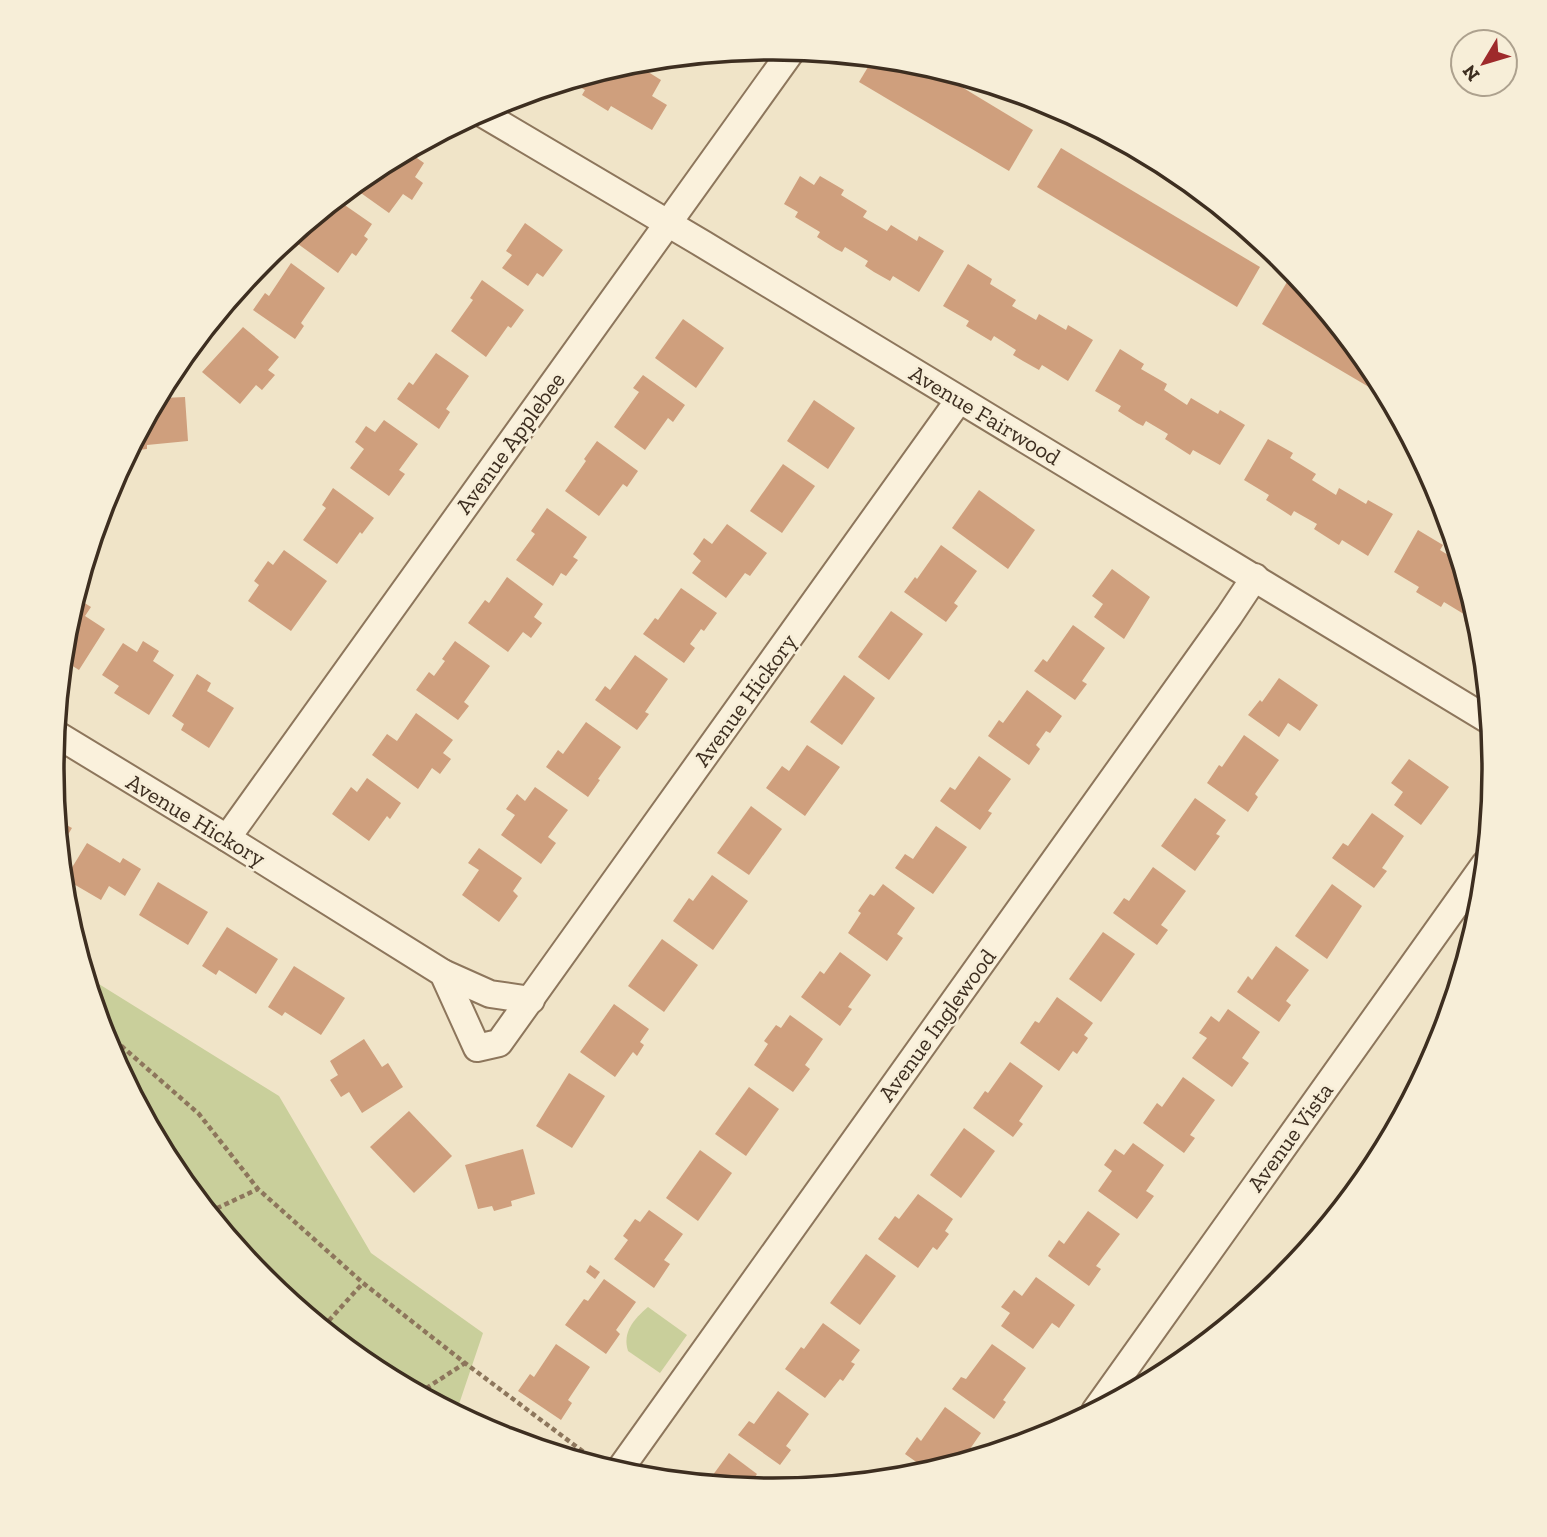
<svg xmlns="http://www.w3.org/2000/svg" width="1547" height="1537" font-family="'Zilla Slab',serif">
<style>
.green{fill:#c9cf9b}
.building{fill:#cf9f7d}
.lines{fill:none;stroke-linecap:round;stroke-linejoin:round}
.minor-casing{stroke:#8d765c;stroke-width:30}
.path{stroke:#8d765c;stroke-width:4.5;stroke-dasharray:5 3.5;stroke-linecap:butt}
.minor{stroke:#faf1dc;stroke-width:26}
.labels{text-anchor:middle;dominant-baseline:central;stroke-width:5;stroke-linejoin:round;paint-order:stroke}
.street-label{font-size:23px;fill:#3d2e20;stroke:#f7eed8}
.rim{fill:none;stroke:#3d2e20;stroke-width:3.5}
</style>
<rect width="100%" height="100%" fill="#f0e4c8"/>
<g class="green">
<polygon points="86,976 279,1096 371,1253 483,1333 456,1413 372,1368 263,1278 174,1169 107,1044"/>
<path d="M648,1307L687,1335L660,1373L628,1351C622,1332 634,1319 648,1307Z"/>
</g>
<g class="building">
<polygon points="874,57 922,63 1033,130 1009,171 859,82"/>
<polygon points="624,64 634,70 637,65 661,80 652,96 667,105 652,130 611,106 608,111 582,95 585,90 569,81"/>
<polygon points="1061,148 1260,267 1237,307 1037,187"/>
<polygon points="407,151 424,163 415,177 423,183 412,200 403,194 389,213 351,186 373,169"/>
<polygon points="800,176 814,185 820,176 844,190 841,195 867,211 863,217 887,231 891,225 917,241 919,236 944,251 919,292 893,276 890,281 874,272 865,266 868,261 845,247 842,252 836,249 817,237 820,232 795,217 798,212 784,204"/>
<polygon points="336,199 372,224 364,236 368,239 356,256 352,253 338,273 298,244 314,222 318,225"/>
<polygon points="525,223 563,250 543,277 537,273 528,286 502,268 512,255 506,251"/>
<polygon points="291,263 325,288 301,323 304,326 295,339 253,310 265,293 269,296"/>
<polygon points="968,264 992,279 990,284 1016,300 1012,306 1036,320 1039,314 1066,330 1068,325 1093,340 1068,381 1042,365 1039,370 1023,361 1013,355 1016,350 994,336 991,341 966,326 969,321 943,306"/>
<polygon points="482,280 524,310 511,328 508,326 486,357 451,331 473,300 470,298"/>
<polygon points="1287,282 1319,302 1373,368 1391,400 1262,324"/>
<polygon points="683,319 724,348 696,388 655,358"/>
<polygon points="243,327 279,357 268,370 275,375 262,390 256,385 240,404 202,372"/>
<polygon points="1120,349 1144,364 1141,369 1167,384 1164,390 1187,405 1191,398 1218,414 1220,410 1245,425 1220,465 1193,450 1190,455 1165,439 1168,434 1146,421 1143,426 1137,423 1118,411 1121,406 1095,391"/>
<polygon points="436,353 469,376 446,409 450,412 439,429 397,399 409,382 413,385"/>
<polygon points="643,375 685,405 673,422 668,418 645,450 614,427 639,392 633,388"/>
<polygon points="185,397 188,441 147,445 147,449 130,451 155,404 163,403 163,398"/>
<polygon points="814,400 855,428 828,469 787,441"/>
<polygon points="384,420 418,444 399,470 405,474 389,496 350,468 364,449 355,442 366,426 375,432"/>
<polygon points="1268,439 1293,453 1290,458 1316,474 1312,480 1336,495 1339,488 1366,504 1368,500 1393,514 1368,556 1342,540 1339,545 1314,529 1317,524 1294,511 1291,516 1285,512 1266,500 1269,495 1244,480"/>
<polygon points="597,441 638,471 627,487 623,484 599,516 565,491 586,461 584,459"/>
<polygon points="783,464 815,486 782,533 750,511"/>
<polygon points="333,488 374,518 362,534 360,532 337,564 303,540 326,508 322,505"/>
<polygon points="979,490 1035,530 1008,569 952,528"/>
<polygon points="547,508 587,537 573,557 578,560 566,576 561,573 553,586 516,560 535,534 531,531"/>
<polygon points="727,524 767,553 750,576 745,573 726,598 692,573 701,561 693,554 704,538 712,544"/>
<polygon points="1418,530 1443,545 1440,550 1461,563 1481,631 1464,621 1467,616 1444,602 1441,607 1416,592 1419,587 1394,572"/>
<polygon points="941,545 977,571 954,603 958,606 946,622 904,592 915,577 917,579"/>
<polygon points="284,550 327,581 291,631 248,601 259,585 254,581 268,561 273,565"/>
<polygon points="1112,569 1150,597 1124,639 1094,617 1103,604 1092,596"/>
<polygon points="507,577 543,604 534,617 542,623 531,638 523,632 508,652 468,623 485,600 489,603"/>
<polygon points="681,588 717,613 704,631 701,629 690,644 695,648 684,663 643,634 655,618 658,620"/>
<polygon points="75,597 91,607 85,616 105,629 79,670 63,660 66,627"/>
<polygon points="891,611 923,634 889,680 858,657"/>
<polygon points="1073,625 1105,648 1082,681 1087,684 1075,700 1034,671 1043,659 1047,662"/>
<polygon points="143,641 159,651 153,661 174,675 149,715 114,693 119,686 102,675 123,643 137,652"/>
<polygon points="455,641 490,666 464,702 469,706 458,720 416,690 429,672 434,676 445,661 442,659"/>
<polygon points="635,655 668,679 645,712 649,714 637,730 595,700 605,686 610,690"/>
<polygon points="197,674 211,683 207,691 234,708 209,748 181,730 184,724 172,716"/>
<polygon points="844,675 875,698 842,745 810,722"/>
<polygon points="1279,678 1318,705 1300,731 1288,723 1279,737 1248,715 1260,700 1262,702"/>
<polygon points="1027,690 1062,716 1050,733 1046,731 1036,745 1040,749 1029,765 988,736 999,720 1003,723"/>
<polygon points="416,713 453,740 443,753 451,759 440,774 432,768 418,789 372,755 387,734 397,741"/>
<polygon points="586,722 621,747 598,779 600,780 588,797 546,767 558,750 563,754"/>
<polygon points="1244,735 1279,760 1255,794 1258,797 1248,812 1207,783 1219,765 1222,767"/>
<polygon points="807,745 840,767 805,816 766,788 782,766 789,771"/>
<polygon points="979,756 1011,779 988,811 992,813 980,830 940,801 950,787 955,790"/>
<polygon points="1409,759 1449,787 1421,825 1394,805 1403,792 1391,783"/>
<polygon points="367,778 401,803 390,819 387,816 369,841 332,814 351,787 357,792"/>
<polygon points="535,787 568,810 548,837 556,843 541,864 501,835 515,815 506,809 517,794 525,801"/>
<polygon points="1195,798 1226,820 1216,834 1220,836 1195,871 1161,846"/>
<polygon points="751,806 782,829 749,875 717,853"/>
<polygon points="1372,813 1404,836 1382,868 1387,871 1374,888 1332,858 1343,843 1348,846"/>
<polygon points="57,820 72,828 60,848"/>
<polygon points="936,826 967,847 933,894 895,868 905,854 913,859"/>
<polygon points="87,843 120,863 123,858 141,869 125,896 109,886 101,900 65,879"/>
<polygon points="479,848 522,878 513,891 518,896 499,922 462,895 479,870 468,863"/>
<polygon points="1153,867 1186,891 1161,925 1168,930 1157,945 1113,913 1124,898 1129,901"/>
<polygon points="712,875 748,901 713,950 673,921 689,898 693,901"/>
<polygon points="158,882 208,912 188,945 139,915"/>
<polygon points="883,884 915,908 897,934 903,938 887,961 848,933 861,913 858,911 870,894 874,896"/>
<polygon points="1332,884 1362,906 1327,959 1295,936"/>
<polygon points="227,927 278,959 256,994 219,970 216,975 202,966"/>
<polygon points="1103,932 1135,954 1101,1002 1069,979"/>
<polygon points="662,939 698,965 664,1012 628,986"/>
<polygon points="1276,946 1309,970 1286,1001 1291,1005 1279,1022 1237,992 1248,976 1252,980"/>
<polygon points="840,952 871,975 848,1007 852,1009 840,1026 801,997 820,971 824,974"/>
<polygon points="294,966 345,998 321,1035 285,1012 282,1016 268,1007"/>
<polygon points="1057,997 1093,1023 1084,1035 1088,1038 1077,1054 1073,1051 1059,1071 1020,1043 1035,1021 1039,1023"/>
<polygon points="614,1004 649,1029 640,1042 644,1045 637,1056 633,1052 615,1077 580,1052"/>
<polygon points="1228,1009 1260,1032 1242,1058 1249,1063 1232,1087 1192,1058 1207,1038 1199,1033 1211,1016 1219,1022"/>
<polygon points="790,1015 823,1039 805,1065 810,1069 793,1092 754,1065 768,1044 764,1041 776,1025 781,1028"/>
<polygon points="364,1039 382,1067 388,1063 403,1087 362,1113 349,1092 341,1097 330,1080 338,1075 330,1061"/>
<polygon points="1010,1062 1043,1086 1019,1121 1023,1124 1013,1137 973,1108 985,1091 988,1093"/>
<polygon points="569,1073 605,1096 572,1148 536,1126"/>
<polygon points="1183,1077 1215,1100 1190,1135 1195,1138 1184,1153 1143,1123 1157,1103 1162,1107"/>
<polygon points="749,1087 779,1109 746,1156 715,1134"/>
<polygon points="409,1111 452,1156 414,1193 370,1147"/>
<polygon points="964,1128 995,1151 961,1198 930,1175"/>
<polygon points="1393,1128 1395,1129 1372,1171 1366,1166"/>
<polygon points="1133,1143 1164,1165 1146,1191 1154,1196 1137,1219 1098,1191 1112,1171 1104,1165 1115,1149 1124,1155"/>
<polygon points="523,1149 535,1194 511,1201 512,1206 494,1211 492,1206 478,1209 465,1165"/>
<polygon points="700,1150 732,1173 698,1221 666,1198"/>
<polygon points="1352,1183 1358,1187 1320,1234 1317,1232"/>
<polygon points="918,1194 953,1219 945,1231 949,1234 937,1250 933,1247 918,1268 878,1239 895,1216 899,1219"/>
<polygon points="649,1210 683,1234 664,1260 670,1264 654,1288 614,1259 628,1240 623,1236 635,1219 640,1222"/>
<polygon points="1088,1211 1120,1234 1096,1266 1101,1269 1089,1286 1048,1256 1059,1240 1064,1244"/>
<polygon points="866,1254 896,1276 860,1325 830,1303"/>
<polygon points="590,1265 600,1272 595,1279 586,1272"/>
<polygon points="1036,1277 1075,1305 1059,1328 1052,1323 1033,1349 1001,1326 1010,1313 1001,1307 1014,1290 1022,1296"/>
<polygon points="604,1279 636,1302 616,1330 620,1334 606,1354 565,1325 584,1299 588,1301"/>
<polygon points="823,1323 860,1350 851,1362 855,1364 843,1381 840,1379 825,1398 785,1369 801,1347 804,1349"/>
<polygon points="556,1344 590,1367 568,1400 572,1403 561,1420 518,1391 530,1374 534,1377"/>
<polygon points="992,1344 1026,1368 1003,1400 1006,1402 994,1419 952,1389 961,1377 966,1379"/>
<polygon points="778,1391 809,1414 786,1446 791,1450 780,1465 738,1435 749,1421 754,1424"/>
<polygon points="945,1407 981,1433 961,1462 929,1471 905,1454 917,1437 921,1441"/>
<polygon points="729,1453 757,1474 748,1487 707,1483"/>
</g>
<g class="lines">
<g class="minor-casing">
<g id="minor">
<polyline points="480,112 703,244 1490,721"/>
<polyline points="56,734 227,838 443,973 477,1048 499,1043 959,400"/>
<polyline points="227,838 793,49"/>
<polyline points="443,973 490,994 531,1000"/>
<polyline points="1095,1411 1485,864"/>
<polyline points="618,1472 1229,616 1255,577"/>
</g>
</g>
<g class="path">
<polyline points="102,1029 199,1114 258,1189 363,1283 465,1363 593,1459"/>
<polyline points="209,1212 258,1189"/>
<polyline points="323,1327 363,1283"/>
<polyline points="419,1393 465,1363"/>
</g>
<use href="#minor" class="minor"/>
</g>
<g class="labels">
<g class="street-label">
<text transform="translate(985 415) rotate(31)">Avenue Fairwood</text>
<text transform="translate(510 443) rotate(-54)">Avenue Applebee</text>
<text transform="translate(745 700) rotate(-54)">Avenue Hickory</text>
<text transform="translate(196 820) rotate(31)">Avenue Hickory</text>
<text transform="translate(937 1025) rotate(-54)">Avenue Inglewood</text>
<text transform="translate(1290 1137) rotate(-54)">Avenue Vista</text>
</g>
</g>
<path d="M0 0H1547V1537H0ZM64 769a709 709 0 1 1 1418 0a709 709 0 1 1-1418 0Z" fill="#f7eed8" fill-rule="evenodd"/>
<path class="rim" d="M64 769a709 709 0 1 1 1418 0a709 709 0 1 1-1418 0Z"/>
<g transform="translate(1484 63) rotate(232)"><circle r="33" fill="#f7eed8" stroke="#ada18e" stroke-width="2"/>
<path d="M0-5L12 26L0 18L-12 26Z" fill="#9e2a2b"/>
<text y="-10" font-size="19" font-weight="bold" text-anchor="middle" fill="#3d2e20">N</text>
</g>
</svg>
